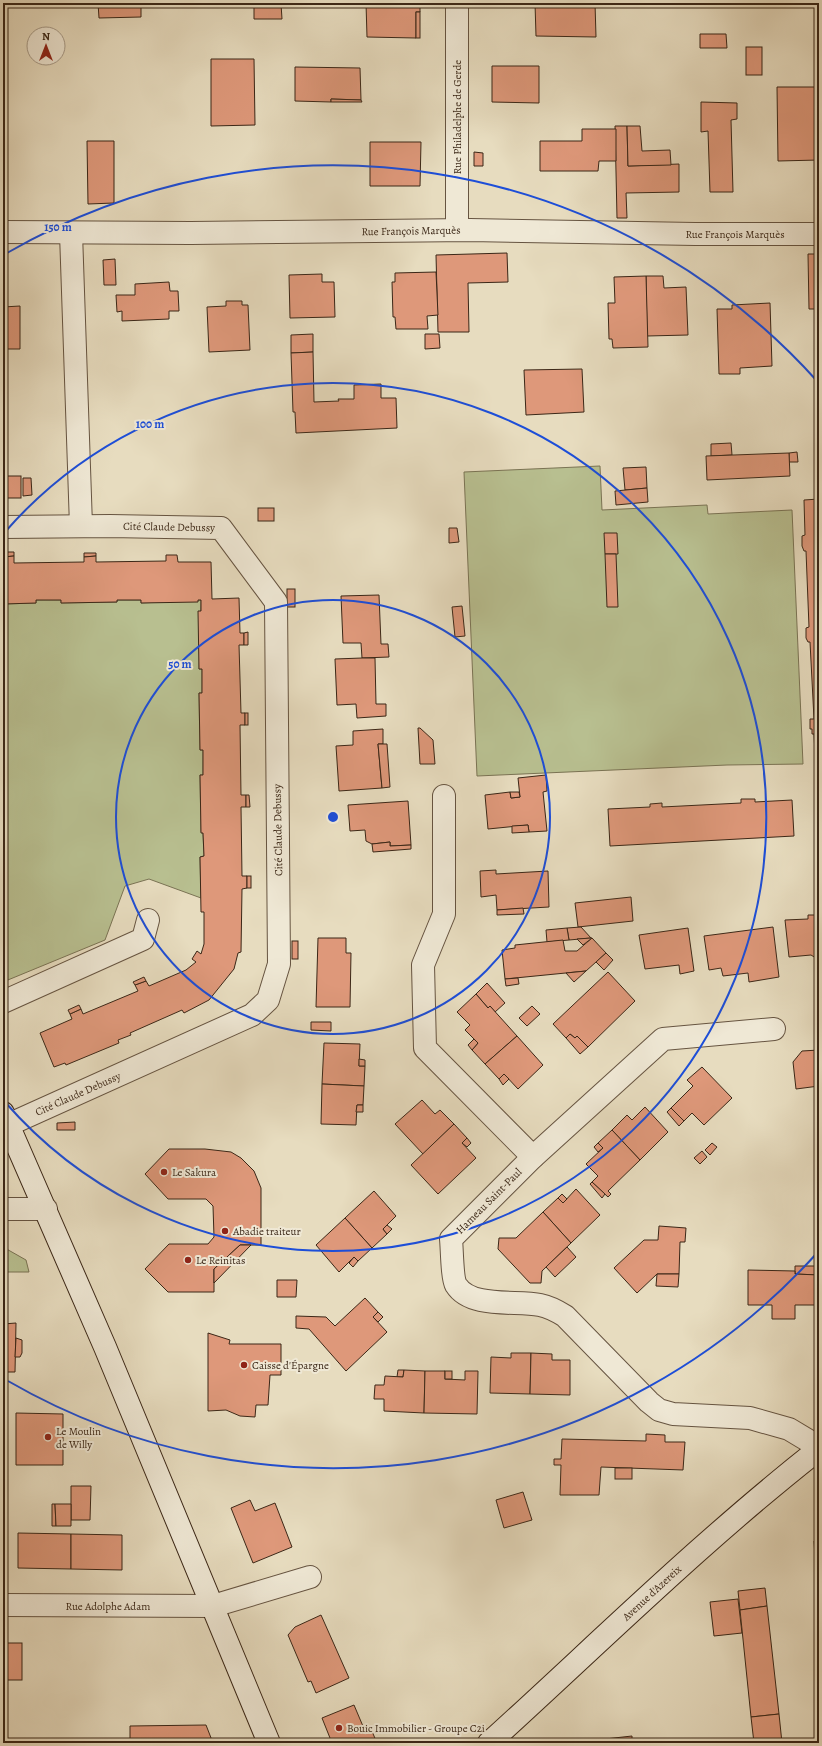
<svg xmlns="http://www.w3.org/2000/svg" width="822" height="1746" font-family="Alegreya,serif">
<style>
.green{fill:#b8bf90;stroke:#7a7354}
.building{fill:#de987a;stroke:#3b2717}
.lines{fill:none;stroke-linecap:round;stroke-linejoin:round}
.street-casing{stroke:#665441;stroke-width:24}
.secondary-casing{stroke:#3b2717;stroke-width:24}
.street{stroke:#efe8d5;stroke-width:22}
.secondary{stroke:#efe8d5;stroke-width:22}
.ring{fill:none;stroke:#1d4ed8;stroke-width:2}
.poi-dot{fill:#8f2418;stroke:#efe8d5;stroke-width:1.5}
.labels{text-anchor:middle;dominant-baseline:central;stroke-width:4;stroke-linejoin:round;paint-order:stroke}
.street-label{font-size:11px;fill:#3b2717;stroke:#efe8d5}
.poi-label{font-size:11px;fill:#3b2717;stroke:#efe8d5;text-anchor:start}
.centre{fill:#1d4ed8;stroke:#efe8d5;stroke-width:2}
.ring-label{font-size:12px;text-anchor:middle;font-weight:bold;fill:#1d4ed8;stroke:#efe8d5;stroke-width:4;stroke-linejoin:round;paint-order:stroke}
</style>
<rect width="100%" height="100%" fill="#e7dcbf"/>
<filter id="stains"><feTurbulence type="fractalNoise" baseFrequency=".005" numOctaves="4"/><feColorMatrix values="0 0 0 0 .2 0 0 0 0 .09 0 0 0 0 .02 0 0 0 .5 -.17"/></filter>
<radialGradient id="worn" r=".72"><stop offset=".6" stop-color="#630" stop-opacity="0"/><stop offset="1" stop-color="#630" stop-opacity=".3"/></radialGradient>
<g class="green">
<polygon points="600,466 602,510 707,505 708,514 792,510 803,764 727,765 477,776 464,472"/>
<polygon points="36,600 61,600 61,603 117,602 117,600 141,600 141,603 201,600 199,669 202,669 202,693 199,693 200,750 203,750 203,775 200,775 201,832 203,833 204,856 200,857 201,898 149,879 125,886 105,940 3,982 3,604 36,603"/>
<polygon points="3,1247 26,1260 29,1272 3,1272"/>
</g>
<g class="building">
<polygon points="98,3 141,3 141,17 99,18"/>
<polygon points="366,3 420,3 420,12 416,12 416,38 367,37"/>
<polygon points="535,3 595,3 596,37 536,36"/>
<polygon points="254,4 281,4 282,19 254,19"/>
<rect x="416" y="12" width="4" height="26"/>
<polygon points="700,34 726,34 727,48 700,48"/>
<rect x="746" y="47" width="16" height="28"/>
<polygon points="211,59 254,59 255,125 211,126"/>
<polygon points="492,66 539,66 539,103 492,102"/>
<polygon points="295,67 360,68 361,100 331,99 331,102 295,101"/>
<polygon points="777,87 819,87 819,160 778,161"/>
<polygon points="331,99 361,100 362,102 331,102"/>
<polygon points="701,102 737,103 737,119 731,120 733,192 710,192 708,131 701,132"/>
<polygon points="615,126 627,126 628,166 679,164 679,192 626,193 627,218 617,218"/>
<polygon points="627,126 640,126 642,151 670,150 671,165 628,166"/>
<polygon points="582,129 616,129 616,161 599,161 598,171 540,171 540,141 582,141"/>
<polygon points="87,141 114,141 114,203 88,204"/>
<polygon points="370,142 421,142 420,186 370,186"/>
<polygon points="474,152 483,153 483,166 474,166"/>
<polygon points="507,253 508,282 468,283 469,332 438,332 436,255"/>
<polygon points="808,254 819,254 819,309 809,309"/>
<polygon points="115,259 116,285 104,285 103,260"/>
<polygon points="436,272 438,315 427,316 428,329 396,329 395,317 393,317 392,282 395,282 395,273"/>
<polygon points="322,274 322,282 334,282 335,317 290,318 289,275"/>
<polygon points="646,276 663,276 664,288 686,287 688,335 647,336"/>
<polygon points="646,276 648,347 613,348 612,339 609,339 608,303 615,303 614,277"/>
<polygon points="169,282 170,291 178,291 179,311 169,311 169,319 122,321 122,311 117,312 116,295 135,295 135,284"/>
<polygon points="226,301 242,301 242,305 248,305 250,350 209,352 207,307 226,306"/>
<polygon points="770,303 772,366 740,368 740,374 719,374 717,309 732,309 732,305"/>
<polygon points="20,306 20,349 3,349 3,307"/>
<polygon points="313,334 313,352 291,353 291,335"/>
<polygon points="425,334 439,334 440,348 425,349"/>
<polygon points="313,352 314,402 339,401 338,399 354,399 354,385 381,384 381,398 396,398 397,428 296,433 295,412 293,412 291,353"/>
<polygon points="582,369 584,412 526,415 524,370"/>
<polygon points="731,443 732,455 711,456 711,444"/>
<polygon points="797,452 798,462 789,462 789,453"/>
<polygon points="789,453 790,476 707,480 706,456"/>
<polygon points="646,467 647,488 625,490 623,468"/>
<rect x="3" y="476" width="18" height="22"/>
<polygon points="23,478 31,478 32,495 23,496"/>
<polygon points="647,488 648,502 616,505 615,491"/>
<polygon points="819,499 819,774 816,774 814,734 812,734 812,729 810,729 810,719 814,719 810,642 808,642 806,638 806,628 809,627 806,551 804,551 802,546 802,536 805,535 804,500"/>
<rect x="258" y="508" width="16" height="13"/>
<polygon points="449,528 457,528 459,542 449,543"/>
<polygon points="604,533 617,533 618,554 605,554"/>
<polygon points="3,552 14,552 14,556 3,557"/>
<polygon points="84,553 96,553 96,556 84,557"/>
<polygon points="605,554 616,554 618,607 607,607"/>
<polygon points="166,555 177,555 178,562 211,562 212,599 239,598 240,633 244,633 244,645 239,645 241,713 245,713 245,725 240,725 241,795 246,795 246,807 241,807 242,876 247,876 247,888 242,889 241,952 238,953 234,969 209,1000 184,1013 182,1010 130,1033 131,1035 118,1040 119,1043 66,1065 65,1063 54,1067 40,1033 72,1019 70,1014 81,1009 83,1014 138,991 135,985 146,981 149,986 186,970 196,962 192,959 197,951 201,954 204,944 204,912 201,912 200,857 204,856 203,833 201,833 200,775 203,775 203,750 200,750 199,693 202,693 202,669 199,669 198,611 201,611 201,600 198,600 198,602 141,603 141,600 117,600 117,602 61,603 61,600 36,600 36,603 3,604 3,557 14,556 14,563 84,562 84,557 96,556 96,562 166,561"/>
<rect x="287" y="589" width="8" height="18"/>
<polygon points="379,595 381,644 388,644 389,657 362,658 361,643 343,643 341,596"/>
<polygon points="462,606 465,636 455,637 452,607"/>
<polygon points="248,632 248,645 244,645 244,633"/>
<polygon points="362,658 375,658 376,704 386,704 386,716 357,718 356,704 337,705 335,659"/>
<rect x="245" y="713" width="3" height="12"/>
<polygon points="418,728 420,728 433,740 435,764 420,764"/>
<polygon points="383,729 383,744 378,744 382,788 339,791 336,746 353,745 353,731"/>
<polygon points="378,744 387,744 390,787 382,788"/>
<polygon points="546,775 547,791 543,792 547,831 529,832 528,825 488,829 485,795 510,792 511,798 520,797 518,778"/>
<polygon points="510,792 519,792 520,797 511,798"/>
<polygon points="246,795 249,795 250,807 246,807"/>
<polygon points="741,799 755,799 755,802 792,800 794,836 610,846 608,809 650,807 650,804 662,803 662,807 741,803"/>
<polygon points="408,801 411,845 390,846 390,842 372,844 366,841 365,830 350,831 348,805"/>
<polygon points="528,825 529,832 512,833 512,826"/>
<polygon points="390,842 390,846 411,845 411,849 373,852 372,844"/>
<polygon points="496,870 496,874 548,871 549,907 497,910 496,895 481,897 480,871"/>
<rect x="247" y="876" width="4" height="12"/>
<polygon points="631,897 633,921 578,927 575,903"/>
<polygon points="523,908 524,914 497,915 497,910"/>
<polygon points="808,915 819,915 819,960 811,955 789,957 785,920 808,919"/>
<polygon points="581,927 591,938 569,940 567,928"/>
<polygon points="773,927 779,977 749,982 748,973 723,976 721,968 709,970 704,936"/>
<polygon points="567,928 569,940 547,942 546,930"/>
<polygon points="688,928 694,971 680,974 679,965 645,969 639,935"/>
<polygon points="318,938 346,938 346,953 351,953 350,1007 316,1007"/>
<polygon points="592,938 606,953 586,971 505,979 502,950 515,948 515,945 563,940 565,951 577,951"/>
<polygon points="592,938 583,945 577,939 591,938"/>
<rect x="292" y="941" width="6" height="18"/>
<polygon points="606,953 613,960 604,970 596,962"/>
<polygon points="586,971 574,982 566,973"/>
<polygon points="608,972 635,1001 588,1047 577,1036 575,1038 570,1034 566,1038 553,1024"/>
<polygon points="144,977 146,981 135,985 133,982"/>
<polygon points="518,978 519,984 506,986 505,979"/>
<polygon points="487,983 505,1003 495,1012 490,1006 488,1008 476,994"/>
<polygon points="476,994 488,1008 490,1006 517,1036 485,1064 472,1050 478,1043 465,1030 470,1025 457,1012"/>
<polygon points="79,1005 81,1009 70,1014 68,1010"/>
<polygon points="532,1006 540,1014 527,1026 519,1018"/>
<polygon points="311,1022 331,1022 331,1031 311,1030"/>
<polygon points="570,1034 575,1038 577,1036 588,1047 580,1054 566,1038"/>
<polygon points="517,1036 543,1065 518,1089 504,1074 499,1079 485,1064"/>
<polygon points="474,1039 478,1043 472,1050 468,1045"/>
<polygon points="324,1043 360,1044 359,1066 365,1066 364,1086 322,1084"/>
<polygon points="819,1050 819,1086 796,1089 793,1062 802,1051"/>
<polygon points="359,1059 365,1060 365,1066 359,1066"/>
<polygon points="702,1067 732,1098 704,1125 692,1113 684,1121 671,1108 693,1086 687,1080"/>
<polygon points="504,1074 509,1079 503,1085 499,1079"/>
<polygon points="322,1084 364,1086 363,1105 357,1105 356,1125 321,1124"/>
<polygon points="422,1100 435,1114 440,1110 454,1124 423,1154 395,1124"/>
<polygon points="357,1105 363,1105 363,1112 356,1112"/>
<polygon points="645,1107 668,1132 640,1160 612,1130 627,1115 632,1120"/>
<polygon points="671,1108 684,1121 679,1126 667,1112"/>
<polygon points="75,1122 75,1130 57,1130 57,1123"/>
<polygon points="454,1124 467,1138 462,1143 476,1158 438,1194 411,1165"/>
<polygon points="612,1130 640,1160 608,1191 611,1194 608,1197 592,1182 598,1176 586,1164 603,1148 598,1143"/>
<polygon points="467,1138 471,1143 467,1147 462,1143"/>
<polygon points="598,1143 603,1148 598,1152 594,1147"/>
<polygon points="712,1143 717,1147 710,1155 705,1150"/>
<polygon points="169,1149 205,1149 231,1152 241,1158 254,1171 261,1188 261,1245 240,1245 214,1269 214,1292 168,1292 145,1269 169,1244 208,1244 214,1237 213,1206 206,1199 168,1199 145,1174"/>
<polygon points="702,1151 707,1157 700,1164 694,1158"/>
<polygon points="592,1182 605,1194 602,1198 590,1184"/>
<polygon points="576,1189 600,1215 571,1243 543,1212 558,1198 563,1203"/>
<polygon points="374,1191 396,1216 383,1229 387,1234 372,1248 345,1218"/>
<polygon points="562,1194 567,1199 563,1203 558,1198"/>
<polygon points="543,1212 571,1243 542,1271 541,1283 530,1283 498,1249 499,1238 516,1238"/>
<polygon points="345,1218 372,1248 358,1261 354,1257 339,1272 316,1245"/>
<polygon points="387,1225 392,1229 387,1234 383,1229"/>
<polygon points="659,1226 686,1228 685,1242 680,1242 679,1274 657,1274 637,1293 614,1268 644,1240 658,1240"/>
<polygon points="240,1245 251,1245 214,1283 214,1269"/>
<polygon points="567,1247 576,1257 555,1277 546,1267"/>
<polygon points="354,1257 358,1261 353,1267 349,1263"/>
<polygon points="795,1266 819,1266 819,1275 795,1274"/>
<polygon points="748,1270 795,1271 795,1274 819,1275 819,1305 795,1305 795,1319 772,1319 772,1305 748,1305"/>
<polygon points="657,1274 679,1274 678,1287 656,1286"/>
<polygon points="277,1280 297,1280 296,1297 277,1297"/>
<polygon points="365,1298 378,1312 373,1317 387,1332 346,1371 309,1329 296,1328 296,1316 326,1317 335,1326"/>
<polygon points="378,1312 383,1317 378,1322 373,1317"/>
<polygon points="16,1323 15,1372 3,1372 3,1324"/>
<polygon points="208,1333 230,1340 229,1344 281,1344 281,1375 270,1375 268,1405 256,1405 255,1417 240,1416 226,1410 208,1411"/>
<polygon points="16,1338 22,1340 22,1353 20,1357 15,1357"/>
<polygon points="511,1353 531,1353 530,1394 490,1393 491,1357 511,1358"/>
<polygon points="531,1353 552,1354 552,1360 570,1360 570,1395 530,1394"/>
<polygon points="398,1370 404,1370 403,1377 397,1377"/>
<polygon points="404,1370 425,1371 424,1413 384,1411 384,1399 374,1399 375,1385 384,1385 385,1376 403,1377"/>
<polygon points="425,1371 445,1371 445,1379 465,1380 465,1371 478,1371 477,1414 424,1413"/>
<rect x="445" y="1371" width="7" height="8"/>
<polygon points="16,1413 63,1414 63,1465 16,1465"/>
<polygon points="646,1434 665,1435 665,1442 685,1442 683,1470 601,1467 599,1495 560,1495 561,1465 554,1465 554,1459 561,1459 562,1439 646,1441"/>
<rect x="615" y="1468" width="17" height="11"/>
<polygon points="3,1486 5,1486 6,1516 3,1516"/>
<polygon points="71,1486 91,1486 90,1520 71,1520"/>
<polygon points="523,1492 532,1520 504,1528 496,1500"/>
<polygon points="250,1500 255,1511 275,1503 292,1547 253,1563 231,1508"/>
<polygon points="52,1504 55,1504 56,1526 52,1526"/>
<polygon points="55,1504 71,1504 71,1526 56,1526"/>
<polygon points="18,1533 71,1534 71,1569 18,1568"/>
<polygon points="71,1534 122,1535 122,1570 71,1569"/>
<polygon points="814,1541 819,1541 819,1621"/>
<polygon points="765,1588 767,1606 740,1610 738,1591"/>
<polygon points="738,1599 742,1633 714,1636 710,1602"/>
<polygon points="767,1606 779,1714 751,1717 740,1610"/>
<polygon points="321,1615 349,1678 316,1693 311,1681 308,1682 288,1635 295,1627"/>
<rect x="3" y="1643" width="19" height="37"/>
<polygon points="354,1705 365,1731 371,1729 377,1743 332,1743 322,1718"/>
<polygon points="779,1714 782,1743 754,1743 751,1717"/>
<polygon points="206,1725 213,1743 130,1743 130,1726"/>
<polygon points="632,1736 632,1743 606,1743 605,1739"/>
</g>
<g class="lines">
<g class="street-casing">
<g id="street">
<polyline points="457,3 457,230"/>
<polyline points="3,232 191,233 470,230 695,234 819,234"/>
<polyline points="71,233 81,526"/>
<polyline points="3,527 110,526 221,528 276,602 279,964 268,1000 252,1015 8,1125"/>
<polyline points="444,796 444,914 423,965 425,1048 533,1157"/>
<polyline points="3,1002 143,939 148,920"/>
<path d="M774,1029L663,1039L533,1157L451,1239C452,1248 452,1278 456,1285C471,1309 517,1300 540,1305C550,1307 557,1311 565,1316L649,1402L659,1410L673,1414L750,1418L789,1429L819,1447"/>
<polyline points="3,1209 46,1209"/>
<polyline points="3,1605 213,1606 310,1577"/>
</g>
</g>
<g class="secondary-casing">
<g id="secondary">
<polyline points="3,1113 105,1347 269,1743"/>
<path d="M489,1743C598,1644 703,1540 819,1449"/>
</g>
</g>
<use href="#street" class="street"/>
<use href="#secondary" class="secondary"/>
</g>
<g class="ring">
<circle cx="333" cy="817" r="217"/>
<path d="M5 532A434 434 0 1 1 5 1102"/>
<path d="M817 1253A651 651 0 0 1 8 1381M7 253A651 651 0 0 1 817 381"/>
</g>
<g class="poi-dot">
<circle cx="164" cy="1172" r="4"/>
<circle cx="225" cy="1231" r="4"/>
<circle cx="188" cy="1260" r="4"/>
<circle cx="244" cy="1365" r="4"/>
<circle cx="48" cy="1437" r="4"/>
<circle cx="339" cy="1728" r="4"/>
</g>
<g class="labels">
<g class="street-label">
<text transform="translate(457 117) rotate(-90)">Rue Philadelphe de Gerde</text>
<text transform="translate(411 231) rotate(-1)">Rue François Marquès</text>
<text x="735" y="234">Rue François Marquès</text>
<text transform="translate(169 527) rotate(1)">Cité Claude Debussy</text>
<text transform="translate(278 830) rotate(-91)">Cité Claude Debussy</text>
<text transform="translate(78 1094) rotate(-24)">Cité Claude Debussy</text>
<text transform="translate(489 1201) rotate(-45)">Hameau Saint-Paul</text>
<text transform="translate(652 1593) rotate(-43)">Avenue d'Azereix</text>
<text x="108" y="1606">Rue Adolphe Adam</text>
</g>
<g class="poi-label">
<text x="172" y="1172">Le Sakura</text>
<text x="233" y="1231">Abadie traiteur</text>
<text x="196" y="1260">Le Reinitas</text>
<text x="252" y="1365">Caisse d'Épargne</text>
<text x="56" y="1431">Le Moulin<tspan x="56" dy="13">de Willy</tspan></text>
<text x="347" y="1728">Bouic Immobilier - Groupe C2i</text>
</g>
</g>
<circle cx="333" cy="817" r="6" class="centre"/>
<g class="ring-label">
<text x="58" y="231">150 m</text>
<text x="150" y="428">100 m</text>
<text x="180" y="668">50 m</text>
</g>
<rect width="822" height="1746" fill="none" stroke="#e7dcbf" stroke-width="16"/>
<rect x="4" y="4" width="814" height="1738" fill="none" stroke="#3b2717" stroke-width="2"/>
<rect x="8" y="8" width="806" height="1730" fill="none" stroke="#3b2717"/>
<g transform="translate(46 46)"><circle r="19" fill="#efe8d5" stroke="#a79b89"/>
<path d="M0-3L7 15L0 10L-7 15Z" fill="#8f2418"/>
<text y="-6" font-size="11" font-weight="bold" text-anchor="middle" fill="#3b2717">N</text>
</g>
<rect width="100%" height="100%" filter="url(#stains)"/>
<rect width="100%" height="100%" fill="url(#worn)"/>
</svg>
